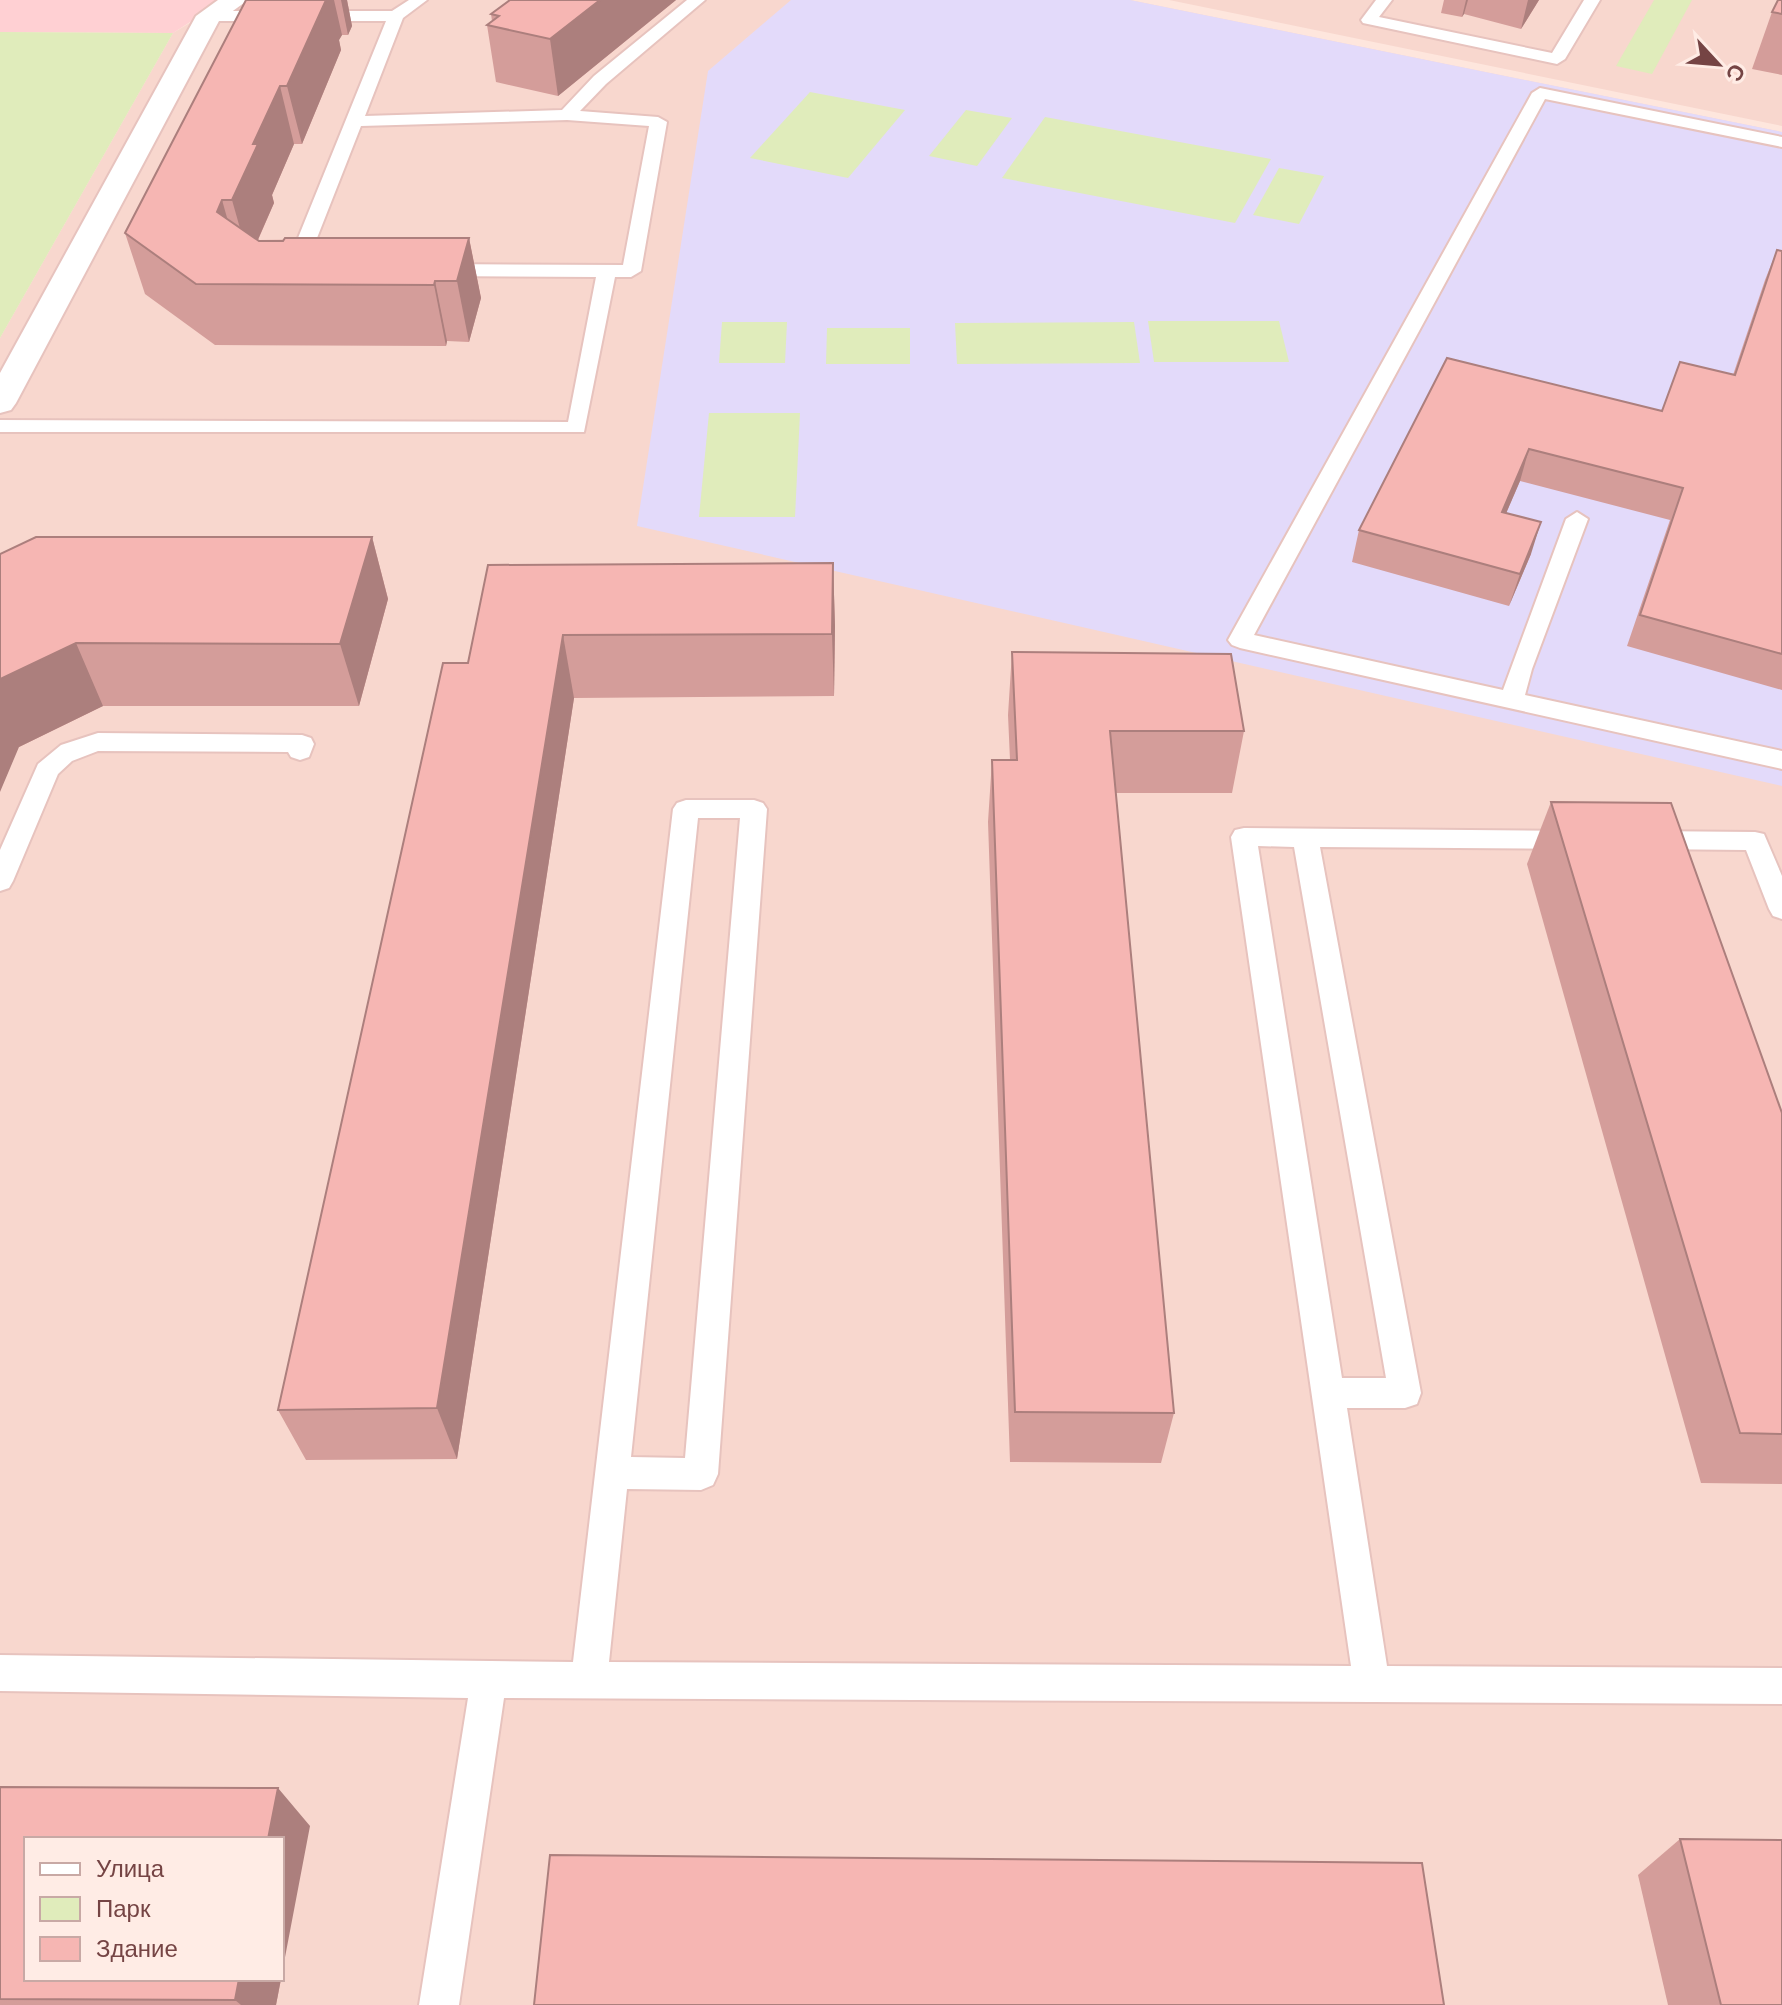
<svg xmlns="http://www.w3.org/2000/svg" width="1782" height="2005" font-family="Arial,sans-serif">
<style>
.residential{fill:#f8d7ce;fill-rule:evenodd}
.commercial{fill:#ffd0d3}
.education{fill:#e3dafa}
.green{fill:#e0ecbb}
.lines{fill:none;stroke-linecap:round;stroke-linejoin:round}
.service-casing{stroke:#e7c3be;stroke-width:4}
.minor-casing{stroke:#e7c3be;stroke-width:4}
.service{fill:#fff;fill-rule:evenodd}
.minor{fill:#fff;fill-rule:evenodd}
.wall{fill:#d49d9a}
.shaded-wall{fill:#ac7f7d}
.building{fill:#f6b6b3;stroke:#ac7f7d;stroke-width:2}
</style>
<rect width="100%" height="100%" fill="#fee6dd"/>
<g class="residential">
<path d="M228,0H1130L1782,132V2005H0V338L173,33ZM26,1839H282V1979H26Z"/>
<polygon points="1169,0 1782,0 1782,126 1262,19"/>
</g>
<polygon class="commercial" points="0,0 224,0 173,33 0,32"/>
<polygon class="education" points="791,0 1130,0 1782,132 1782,786 637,526 708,71"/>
<g class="green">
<polygon points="1654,0 1692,0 1652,74 1616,66"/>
<polygon points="0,32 173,33 0,338"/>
<polygon points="810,92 905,110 848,178 750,158"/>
<polygon points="966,110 1012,118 977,166 929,156"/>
<polygon points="1045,117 1271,159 1235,223 1002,178"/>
<polygon points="1279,168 1324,176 1299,224 1253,215"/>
<polygon points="1148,321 1279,321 1289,362 1154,362"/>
<polygon points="722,322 787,322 785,363 719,363"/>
<polygon points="1134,322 1140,363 957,364 955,323"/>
<polygon points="827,328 910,328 910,364 826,364"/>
<polygon points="709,413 800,413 795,517 699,517"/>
</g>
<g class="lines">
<g class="service-casing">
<g id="service">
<polygon points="409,0 427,0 403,18 365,116 562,110 594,76 687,0 705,0 606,84 580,111 658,117 667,122 641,271 631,277 615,277 584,432 0,432 0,420 568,422 596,277 436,276 426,270 436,264 623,265 649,126 567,120 361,126 306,266 309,270 299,276 288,274 285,270 386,21 209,21 201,16 209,11 392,11"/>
<polygon points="1376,0 1392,0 1379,17 1552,53 1584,0 1600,0 1565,59 1557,64 1363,23 1361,20"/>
<polygon points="1540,88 1782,137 1782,147 1545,99 1254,635 1503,690 1566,519 1577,512 1588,519 1532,669 1525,695 1782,751 1782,769 1240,648 1232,645 1228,640 1532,93"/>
<polygon points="98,733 302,735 311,738 314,744 309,757 300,760 291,757 288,752 98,751 72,761 58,774 13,881 9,888 0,891 0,850 38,764 61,745"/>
<path d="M686,800H754L763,803L767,809L718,1474L713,1485L701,1490L627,1489L609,1662L1351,1666L1231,837L1235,830L1244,828L1575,831L1584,833L1588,840L1584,847L1575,849L1320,847L1421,1393L1417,1404L1405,1408H1347L1387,1666L1782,1668V1704L504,1698L459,2005H419L468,1698L0,1691V1655L573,1662L673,809L677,803ZM698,818H740L685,1458L631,1457ZM1258,846L1294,847L1386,1378H1342Z"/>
<polygon points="1645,831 1755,832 1764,834 1782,876 1782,919 1773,916 1769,909 1746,850 1645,849 1636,847 1632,840 1636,833"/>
</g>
</g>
<g class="minor-casing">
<polygon id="minor" points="218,0 248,0 219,21 16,403 11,410 0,413 0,373 196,16"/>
</g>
<use href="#service" class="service"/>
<use href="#minor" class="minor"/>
</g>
<g class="wall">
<polygon points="246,0 347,0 352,26 348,35 342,35 339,40 341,50 302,144 294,144 272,195 274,203 258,240 469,238 481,298 469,342 447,341 446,346 215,345 145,294 125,233"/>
<polygon points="676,0 558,96 496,82 487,25 492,21 491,14"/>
<polygon points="1444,0 1539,0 1521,29 1464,14 1462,17 1441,13"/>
<polygon points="1782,0 1782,75 1752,69 1772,12"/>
<polygon points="1777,250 1782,251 1782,690 1627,646 1670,520 1520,481 1506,513 1531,554 1509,606 1352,562 1359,530 1447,358 1662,411 1733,375 1765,280"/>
<polygon points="372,537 388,599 359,706 103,706 19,747 0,554"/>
<polygon points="833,563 835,626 834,696 574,698 457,1459 306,1460 278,1410 468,663 488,565"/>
<polygon points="1012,652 1244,731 1232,793 1116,793 1174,1413 1161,1463 1010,1462 988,822 992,760 1010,760 1008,715"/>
<polygon points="1551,802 1782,1113 1782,1484 1701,1483 1527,864"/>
<polygon points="0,1787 310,1826 26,1979 281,1979 276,2005 0,2005"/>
<polygon points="1680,1839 1782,2005 1668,2005 1638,1875"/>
</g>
<g class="shaded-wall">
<polygon points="323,0 334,0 342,35 339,40 341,50 302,144 287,86"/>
<polygon points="341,0 347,0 352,26 348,35"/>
<polygon points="600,0 676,0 558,96 550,39"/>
<polygon points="1466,0 1468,0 1464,14 1462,17"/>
<polygon points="1528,0 1539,0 1521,29"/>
<polygon points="280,86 294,144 272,195 274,203 249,260 232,200 253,144"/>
<polygon points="222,200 239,260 217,212"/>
<polygon points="469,238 481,298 469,342 457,281"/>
<polygon points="435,281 447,341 446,346 434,285"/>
<polygon points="1529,449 1520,481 1493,544 1502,512"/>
<polygon points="1541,522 1531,554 1509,606 1520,574"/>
<polygon points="372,537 388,599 359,706 340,644"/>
<polygon points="833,563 835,626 834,696 832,634"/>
<polygon points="563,635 574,698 457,1459 437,1408"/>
<polygon points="76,643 103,706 19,747 0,792 0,679"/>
<polygon points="278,1788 310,1826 282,1973 282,1839 268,1839"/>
<polygon points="239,1979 281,1979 276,2005 241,2005 235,2000"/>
</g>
<g class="building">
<polygon points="246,0 326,0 287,86 280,86 253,144 258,144 232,200 222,200 217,212 259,241 283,241 285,238 469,238 457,281 435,281 434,285 196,284 125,233"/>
<polygon points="510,0 600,0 550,39 487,25 499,16 491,14"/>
<polygon points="1778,0 1782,0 1782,14 1772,12"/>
<polygon points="1777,250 1782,251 1782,654 1640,615 1683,488 1529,449 1502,512 1541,522 1520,574 1359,530 1447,358 1662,411 1680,362 1735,375"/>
<polygon points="36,537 372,537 340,644 76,643 0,679 0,554"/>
<polygon points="833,563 832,634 563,635 437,1408 278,1410 443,663 468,663 488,565"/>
<polygon points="1012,652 1231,654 1244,731 1110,731 1174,1413 1015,1412 992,760 1017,760"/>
<polygon points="1551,802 1671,803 1782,1113 1782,1434 1740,1433"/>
<polygon points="0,1787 278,1788 268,1839 26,1839 26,1979 239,1979 235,2000 0,1999"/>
<polygon points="1680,1839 1782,1840 1782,2005 1721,2005"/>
<polygon points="550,1855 1422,1863 1444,2005 534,2005"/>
</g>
<rect x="24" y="1837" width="260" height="144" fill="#ffece5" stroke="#c8a9a5" stroke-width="2"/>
<rect x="40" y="1863" width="40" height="12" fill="#ffffff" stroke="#c8a9a5" stroke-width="2"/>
<text x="96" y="1877" font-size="24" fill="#754444">Улица</text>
<rect x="40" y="1897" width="40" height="24" fill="#e0ecbb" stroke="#c8a9a5" stroke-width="2"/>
<text x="96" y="1917" font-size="24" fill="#754444">Парк</text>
<rect x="40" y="1937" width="40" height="24" fill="#f6b6b3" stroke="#c8a9a5" stroke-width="2"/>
<text x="96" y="1957" font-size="24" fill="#754444">Здание</text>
<g transform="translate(1718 64) rotate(116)" stroke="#ffece5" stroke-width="6" paint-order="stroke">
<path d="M0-6L14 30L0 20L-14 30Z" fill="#754444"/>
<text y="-12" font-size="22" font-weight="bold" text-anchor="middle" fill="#754444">С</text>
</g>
</svg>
